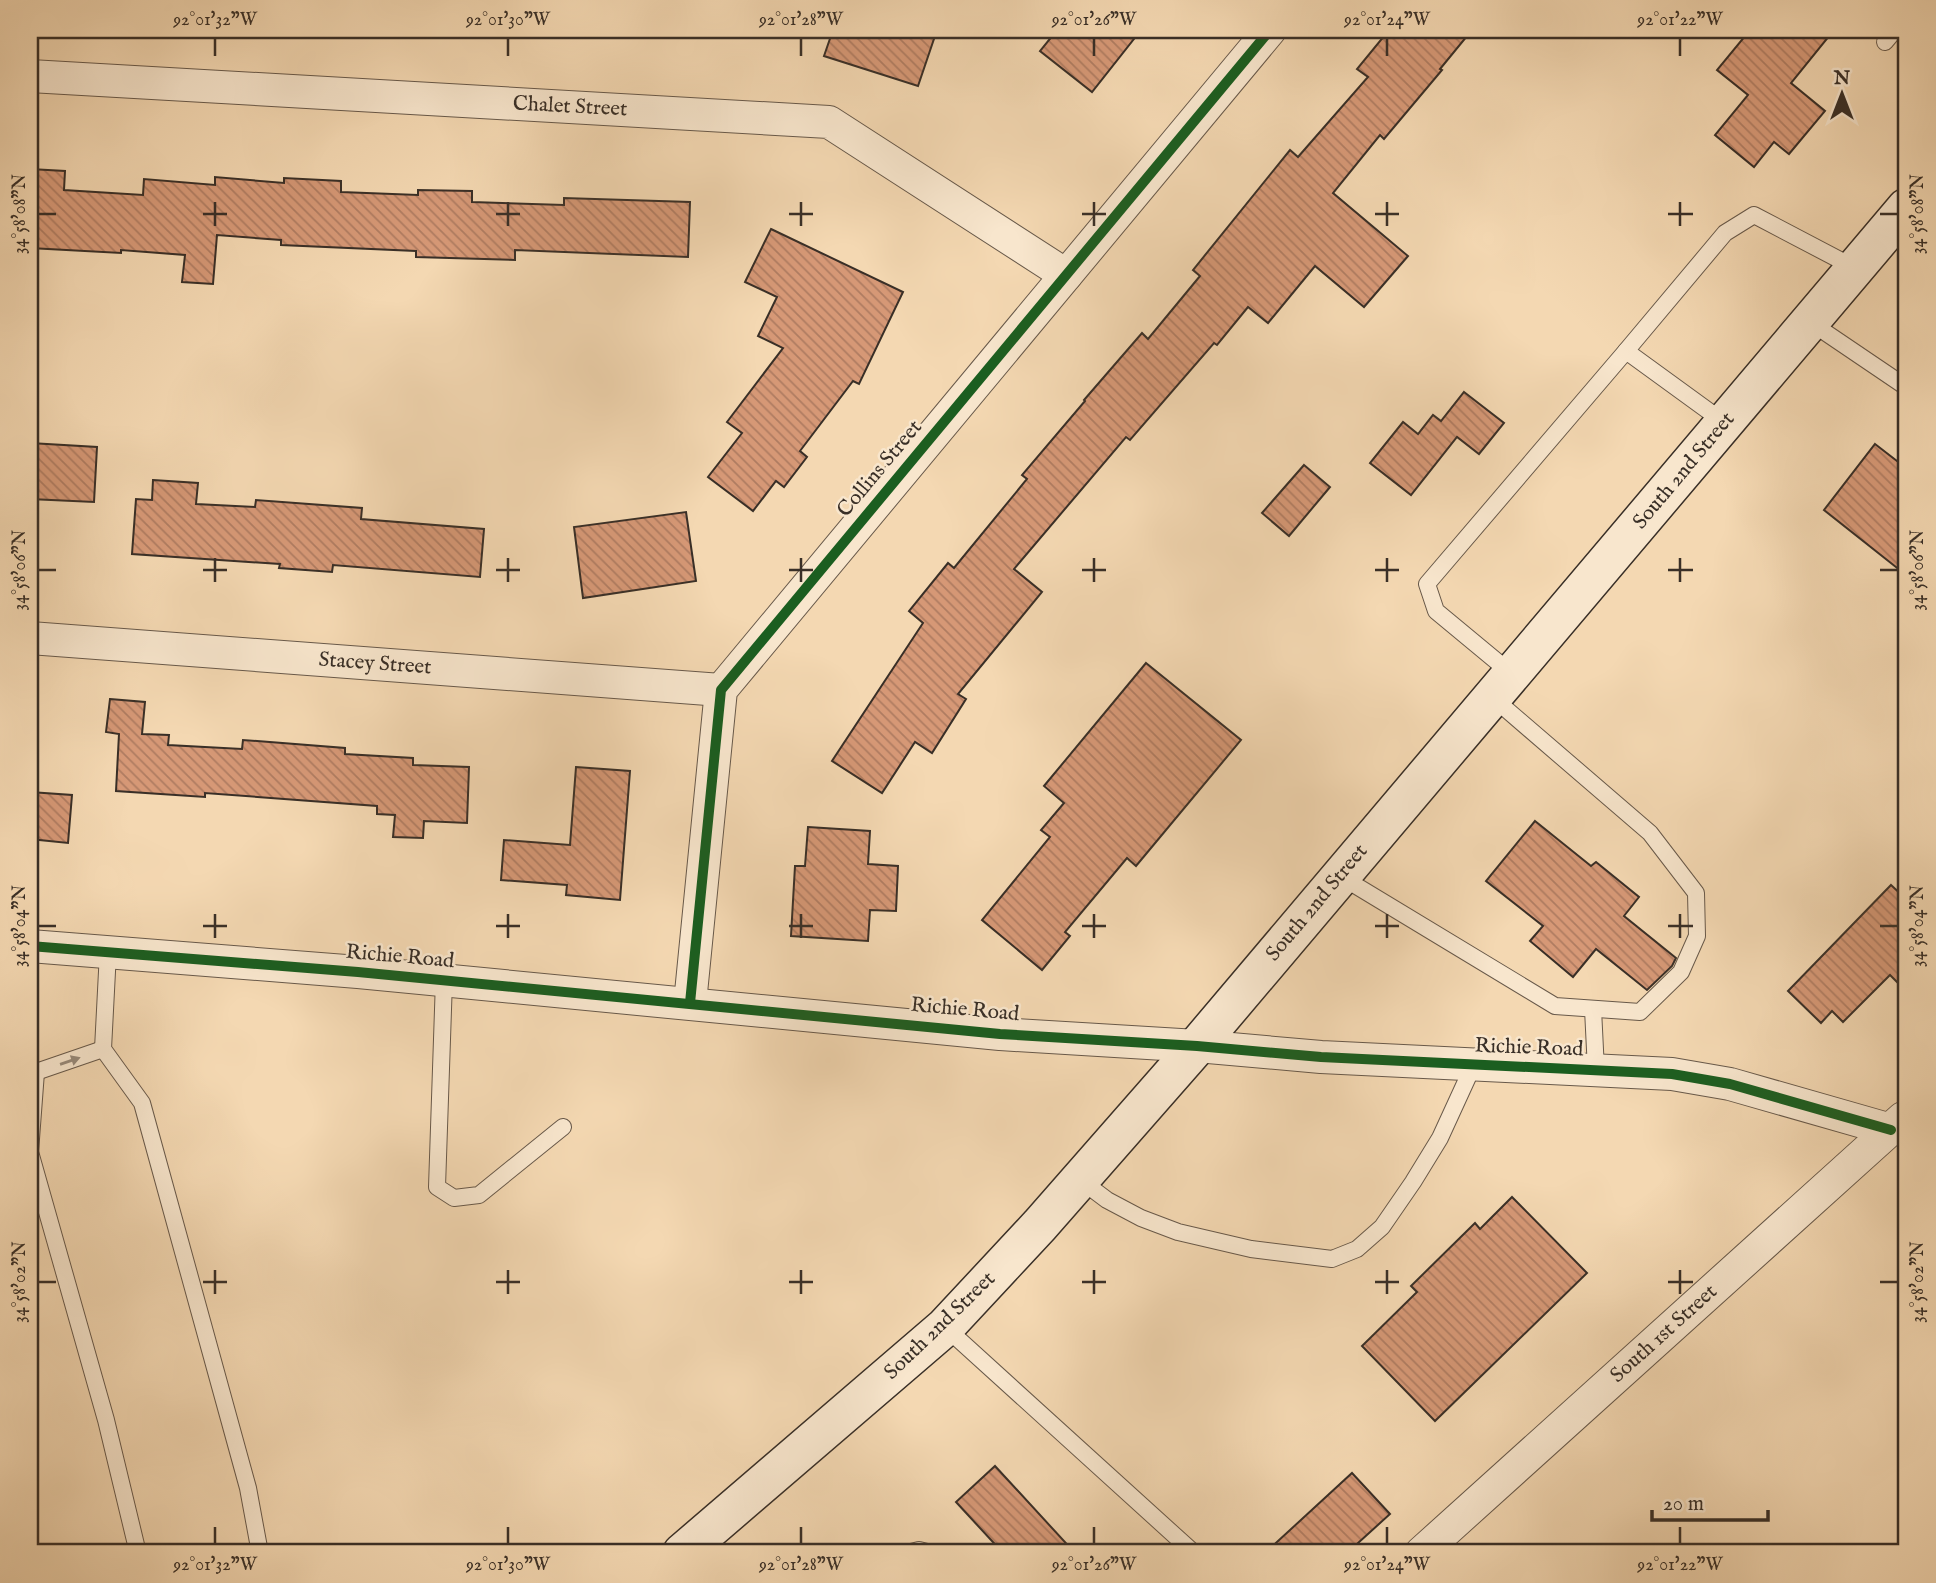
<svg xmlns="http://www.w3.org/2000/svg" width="1936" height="1583" font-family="'IM FELL English',serif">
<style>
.building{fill:url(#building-back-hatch);stroke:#392f27;stroke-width:2}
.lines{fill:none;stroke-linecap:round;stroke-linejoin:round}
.service-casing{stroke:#68594a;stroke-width:18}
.minor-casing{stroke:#68594a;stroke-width:34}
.secondary-casing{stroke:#392f27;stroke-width:41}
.service{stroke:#f8e6cd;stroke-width:16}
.minor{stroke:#f8e6cd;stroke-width:32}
.secondary{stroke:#f8e6cd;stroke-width:38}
.cycleway-casing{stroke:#f8e6cd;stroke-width:15}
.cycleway{stroke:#1b5e20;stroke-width:10}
.oneway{fill:#988a7a}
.ticks{fill:none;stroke:#392f27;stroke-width:2.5}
.labels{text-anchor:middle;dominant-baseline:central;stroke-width:5;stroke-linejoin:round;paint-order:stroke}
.street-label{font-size:21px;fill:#392f27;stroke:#f8e6cd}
.neatline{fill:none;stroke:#392f27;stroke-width:2.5}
.ticks-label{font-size:18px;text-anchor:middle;fill:#392f27}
</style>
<defs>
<pattern id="building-back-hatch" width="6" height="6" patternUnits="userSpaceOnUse" patternTransform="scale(1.75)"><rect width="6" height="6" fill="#d69876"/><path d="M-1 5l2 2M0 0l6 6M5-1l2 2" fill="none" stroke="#af7c61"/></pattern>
</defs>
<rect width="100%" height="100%" fill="#f4d8b2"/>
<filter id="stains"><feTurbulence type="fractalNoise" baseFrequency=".00286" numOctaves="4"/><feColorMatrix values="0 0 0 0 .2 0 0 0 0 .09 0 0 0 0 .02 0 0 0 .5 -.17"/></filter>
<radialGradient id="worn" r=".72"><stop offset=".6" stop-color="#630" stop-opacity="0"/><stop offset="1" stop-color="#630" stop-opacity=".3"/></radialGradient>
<g class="building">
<polygon points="833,30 937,30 918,86 824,56"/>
<polygon points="1057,30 1141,30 1092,92 1040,51"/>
<polygon points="1389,30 1472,30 1440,69 1442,70 1384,139 1380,135 1333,193 1408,256 1364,307 1315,266 1268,323 1248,307 1217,345 1214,343 1130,440 1126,437 1014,569 1042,592 958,694 966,699 932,753 915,742 882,793 832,761 923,623 909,611 948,563 954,568 1027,479 1022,475 1085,401 1084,400 1142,333 1148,339 1200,276 1193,270 1290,150 1298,157 1368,77 1357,69"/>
<polygon points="1750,30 1834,30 1791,83 1825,111 1789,154 1774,142 1754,167 1715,135 1748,95 1717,70"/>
<polygon points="30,169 65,171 64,190 143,195 144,179 215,185 215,177 284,183 284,178 341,181 341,192 418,195 418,190 472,191 472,202 564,205 564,198 690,202 688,257 515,250 515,260 416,257 416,251 281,245 281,240 217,235 213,284 182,282 185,255 121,250 121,253 30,248"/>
<polygon points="771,229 903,292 859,384 853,381 800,451 807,457 784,487 776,481 753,511 708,477 742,433 727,422 783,348 758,336 777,297 745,282"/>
<polygon points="1464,392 1504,423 1479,454 1457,437 1411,495 1370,463 1403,422 1418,434 1433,415 1441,421"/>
<polygon points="30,443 97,447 94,502 30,499"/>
<polygon points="1875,444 1906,468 1906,575 1824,510"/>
<polygon points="1304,465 1330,487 1289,536 1262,513"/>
<polygon points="153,480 198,483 196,504 255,507 256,500 362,508 361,519 484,529 480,577 333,565 332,572 279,568 280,564 132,554 136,499 152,500"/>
<polygon points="686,512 696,581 583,598 574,527"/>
<polygon points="1146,663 1241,740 1136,866 1127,858 1065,932 1070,936 1042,970 982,920 1050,837 1041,830 1064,803 1044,786"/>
<polygon points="110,699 145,702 142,734 169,735 168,745 242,749 243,740 345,748 345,754 413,758 413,765 469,767 467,823 424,821 423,838 393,837 395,815 377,814 377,806 205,793 205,797 116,791 119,734 106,732"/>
<polygon points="576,767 630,771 620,900 566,895 567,885 501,880 504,840 570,845"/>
<polygon points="30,792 72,795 68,843 30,839"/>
<polygon points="1535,821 1591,866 1596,862 1639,897 1624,916 1676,958 1672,966 1647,990 1596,949 1573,977 1530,941 1543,926 1486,881"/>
<polygon points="808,827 870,831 868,864 898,866 896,911 870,910 868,941 791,936 795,866 805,866"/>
<polygon points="1891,885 1906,899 1906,991 1890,975 1843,1022 1832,1011 1821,1023 1788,991"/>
<polygon points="1512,1197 1587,1273 1435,1421 1362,1346 1417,1292 1411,1286 1475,1223 1480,1229"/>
<polygon points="995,1466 1075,1553 1003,1553 956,1502"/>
<polygon points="1352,1473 1390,1514 1347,1553 1265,1553"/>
</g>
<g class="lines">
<g class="service-casing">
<g id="service">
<polyline points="1885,42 1895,30"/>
<polyline points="1810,322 1906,387"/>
<polyline points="1626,351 1725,233 1754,215 1855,268"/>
<polyline points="1512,674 1436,611 1427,584 1626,351 1725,423"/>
<polyline points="1340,876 1555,1006 1640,1012 1681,972 1697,936 1696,893 1650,833 1492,697"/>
<polyline points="108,952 103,1049 142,1103 248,1488 260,1553"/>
<polyline points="444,980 437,1187 454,1198 479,1195 563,1127"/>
<polyline points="1593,1009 1596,1070"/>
<polyline points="30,1072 36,1072 103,1049"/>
<polyline points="36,1072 30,1152 106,1420 138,1553"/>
<polyline points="1079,1179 1107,1200 1141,1218 1178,1232 1251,1249 1332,1259 1357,1249 1382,1227 1413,1182 1440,1138 1473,1066"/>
<polyline points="945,1327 1194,1553"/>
<polyline points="907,1553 919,1550 931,1553"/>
</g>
</g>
<g class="minor-casing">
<g id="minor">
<polyline points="30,76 829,122 1066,275"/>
<polyline points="30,638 721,690"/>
<polyline points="30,946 358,972 1000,1034 1197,1046 1321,1057 1672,1074 1730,1084 1891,1130"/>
<polyline points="690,1003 721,690 1270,30"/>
<polyline points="1421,1553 1903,1118"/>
</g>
</g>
<g class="secondary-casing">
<polyline id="secondary" points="682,1553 945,1327 1040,1225 1197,1046 1906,208"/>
</g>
<use href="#service" class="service"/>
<use href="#minor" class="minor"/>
<use href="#secondary" class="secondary"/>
<g class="cycleway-casing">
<g id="cycleway">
<polyline points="30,946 358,972 1000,1034 1197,1046 1321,1057 1672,1074 1730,1084 1891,1130"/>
<polyline points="690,1003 721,690 1270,30"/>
</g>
</g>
<use href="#cycleway" class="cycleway"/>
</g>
<defs><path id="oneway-solid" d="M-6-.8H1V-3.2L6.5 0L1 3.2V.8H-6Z" transform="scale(1.75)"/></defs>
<use class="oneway" href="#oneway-solid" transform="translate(70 1061) rotate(-19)"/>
<path class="ticks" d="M215,38V56M508,38V56M801,38V56M1094,38V56M1387,38V56M1680,38V56M215,202V226M508,202V226M801,202V226M1094,202V226M1387,202V226M1680,202V226M38,214H56M203,214H227M496,214H520M789,214H813M1082,214H1106M1375,214H1399M1668,214H1693M1880,214H1898M215,558V582M508,558V582M801,558V582M1094,558V582M1387,558V582M1680,558V582M38,570H56M203,570H227M496,570H520M789,570H813M1082,570H1106M1375,570H1399M1668,570H1693M1880,570H1898M215,914V938M508,914V938M801,914V938M1094,914V938M1387,914V938M1680,914V938M38,926H56M203,926H227M496,926H520M789,926H813M1082,926H1106M1375,926H1399M1668,926H1693M1880,926H1898M215,1270V1294M508,1270V1294M801,1270V1294M1094,1270V1294M1387,1270V1294M1680,1270V1294M38,1282H56M203,1282H227M496,1282H520M789,1282H813M1082,1282H1106M1375,1282H1399M1668,1282H1693M1880,1282H1898M215,1527V1544M508,1527V1544M801,1527V1544M1094,1527V1544M1387,1527V1544M1680,1527V1544"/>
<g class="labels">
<g class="street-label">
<text transform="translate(570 107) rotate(3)">Chalet Street</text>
<text transform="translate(880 469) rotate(-50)">Collins Street</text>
<text transform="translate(1684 471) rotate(-50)">South 2nd Street</text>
<text transform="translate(375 664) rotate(4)">Stacey Street</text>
<text transform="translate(1317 903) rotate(-50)">South 2nd Street</text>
<text transform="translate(400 957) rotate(5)">Richie Road</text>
<text transform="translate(965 1010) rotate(5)">Richie Road</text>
<text transform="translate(1529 1048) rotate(2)">Richie Road</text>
<text transform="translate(940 1326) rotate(-44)">South 2nd Street</text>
<text transform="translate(1664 1334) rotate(-42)">South 1st Street</text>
</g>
</g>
<rect width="1936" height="1583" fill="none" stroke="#f4d8b2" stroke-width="77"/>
<g transform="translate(1842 94)" stroke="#f8e6cd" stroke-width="5" paint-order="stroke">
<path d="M0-5L12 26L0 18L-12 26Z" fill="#392f27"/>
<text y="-10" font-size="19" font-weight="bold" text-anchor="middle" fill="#392f27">N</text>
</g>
<path d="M1652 1510v10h116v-10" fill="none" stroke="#392f27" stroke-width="3.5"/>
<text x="1663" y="1510" font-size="21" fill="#392f27" stroke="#f8e6cd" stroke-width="5" paint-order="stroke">20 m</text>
<rect x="38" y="38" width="1860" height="1506" class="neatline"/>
<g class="ticks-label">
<text x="215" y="25">92°01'32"W</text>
<text x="508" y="25">92°01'30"W</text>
<text x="801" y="25">92°01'28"W</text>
<text x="1094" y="25">92°01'26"W</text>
<text x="1387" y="25">92°01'24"W</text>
<text x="1680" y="25">92°01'22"W</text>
<text transform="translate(19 214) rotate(-90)" y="6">34°58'08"N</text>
<text transform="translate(1917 214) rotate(-90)" y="6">34°58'08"N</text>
<text transform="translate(19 570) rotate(-90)" y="6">34°58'06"N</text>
<text transform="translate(1917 570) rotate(-90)" y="6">34°58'06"N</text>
<text transform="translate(19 926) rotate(-90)" y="6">34°58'04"N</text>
<text transform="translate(1917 926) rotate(-90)" y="6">34°58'04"N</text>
<text transform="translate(19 1282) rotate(-90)" y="6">34°58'02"N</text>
<text transform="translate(1917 1282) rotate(-90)" y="6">34°58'02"N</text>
<text x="215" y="1570">92°01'32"W</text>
<text x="508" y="1570">92°01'30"W</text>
<text x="801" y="1570">92°01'28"W</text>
<text x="1094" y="1570">92°01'26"W</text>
<text x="1387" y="1570">92°01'24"W</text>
<text x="1680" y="1570">92°01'22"W</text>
</g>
<rect width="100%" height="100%" filter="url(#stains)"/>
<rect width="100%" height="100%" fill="url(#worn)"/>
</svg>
